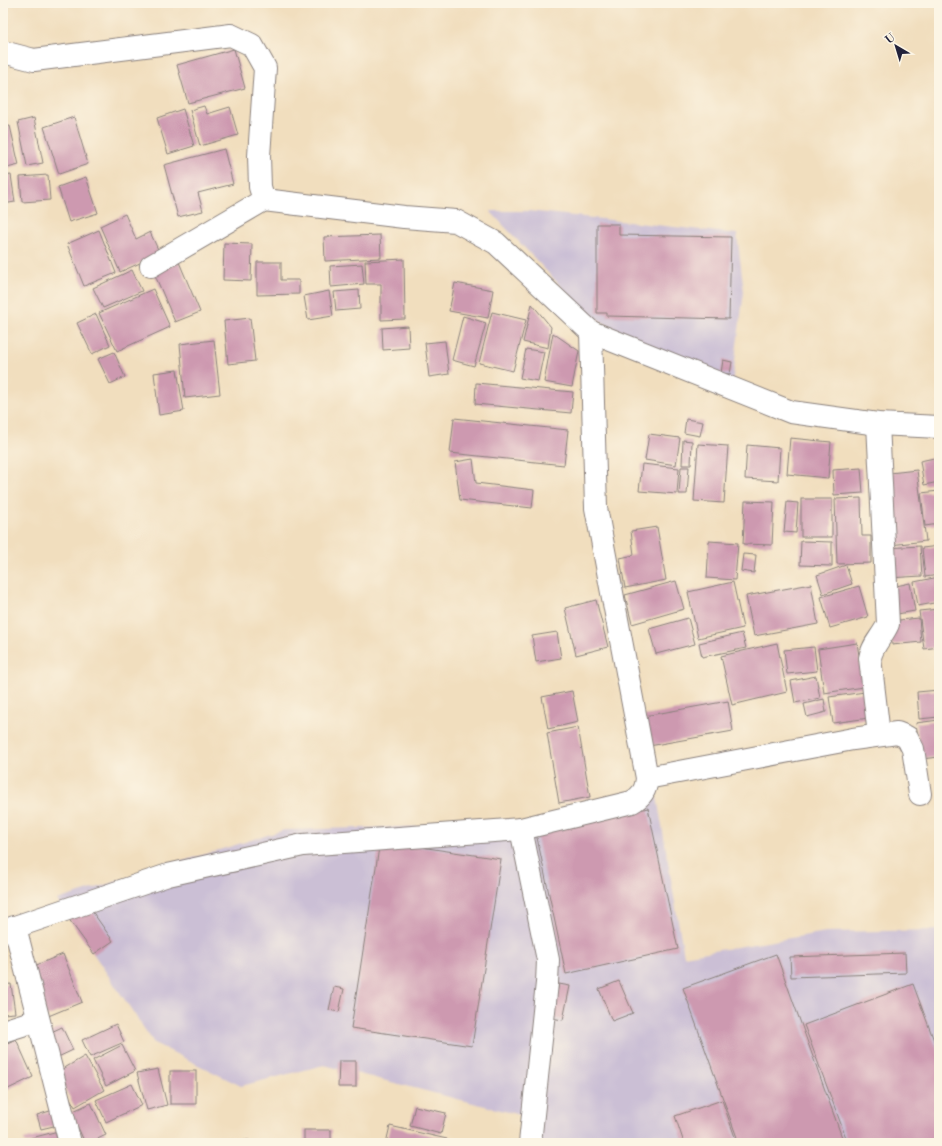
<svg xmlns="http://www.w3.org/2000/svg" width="942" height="1146" font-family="'Libre Bodoni',serif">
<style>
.industrial{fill:#cbbfd5}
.building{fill:#cd99b0}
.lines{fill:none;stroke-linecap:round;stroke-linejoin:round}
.street-casing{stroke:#8a807c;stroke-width:24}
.street{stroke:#fff;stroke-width:22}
</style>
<rect width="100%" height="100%" fill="#fcf5e5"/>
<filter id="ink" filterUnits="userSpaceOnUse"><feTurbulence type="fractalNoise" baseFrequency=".025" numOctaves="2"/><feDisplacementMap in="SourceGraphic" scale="8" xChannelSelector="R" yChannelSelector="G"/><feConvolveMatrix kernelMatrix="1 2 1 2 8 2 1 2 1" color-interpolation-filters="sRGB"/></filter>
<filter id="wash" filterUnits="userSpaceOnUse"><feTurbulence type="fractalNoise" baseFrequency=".012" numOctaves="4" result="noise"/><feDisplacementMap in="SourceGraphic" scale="16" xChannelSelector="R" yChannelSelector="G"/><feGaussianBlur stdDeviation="0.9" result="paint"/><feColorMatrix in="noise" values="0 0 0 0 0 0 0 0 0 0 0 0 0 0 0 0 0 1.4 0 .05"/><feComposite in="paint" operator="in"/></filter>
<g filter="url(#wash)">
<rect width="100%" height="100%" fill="#f1debe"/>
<g class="industrial">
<polygon points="490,211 529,211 737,234 744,292 730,398 584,311"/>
<polygon points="657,797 684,956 826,932 939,930 939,1143 538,1143 540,1120 324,1065 241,1086 154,1043 57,900 284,830 550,823"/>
</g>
<g id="blocks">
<g class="building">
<polygon points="234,49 245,88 188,103 177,65"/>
<polygon points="204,106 207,114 230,107 238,135 200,146 190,110"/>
<polygon points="183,109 194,146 168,154 157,118"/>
<polygon points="74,117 88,164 59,174 44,127"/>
<polygon points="34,118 43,163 27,166 18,122"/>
<polygon points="10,126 19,165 3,169 3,127"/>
<polygon points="224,149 233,184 198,193 203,211 178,217 164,165"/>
<polygon points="11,175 15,202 3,204 3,176"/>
<polygon points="48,175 50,200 22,202 20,177"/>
<polygon points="86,177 98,213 69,222 58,187"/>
<polygon points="125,214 136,239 150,232 160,254 120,272 100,226"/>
<polygon points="597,224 619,224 619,235 731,237 729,319 607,316 607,313 597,313"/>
<polygon points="99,230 116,273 84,286 67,244"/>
<polygon points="380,235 381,258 325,261 324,237"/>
<polygon points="224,243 252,244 251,281 223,280"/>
<polygon points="404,259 405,319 381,320 381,284 366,284 365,261"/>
<polygon points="179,262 200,312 175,322 154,273"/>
<polygon points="257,262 281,262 281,280 299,280 299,294 257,295"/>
<polygon points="362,264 364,284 331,287 330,266"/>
<polygon points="132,270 142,291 103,308 93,288"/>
<polygon points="455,283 493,290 488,318 449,311"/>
<polygon points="153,289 170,327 117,351 99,313"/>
<polygon points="359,290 360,309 336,311 334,292"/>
<polygon points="329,291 333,316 308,320 304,296"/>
<polygon points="532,304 551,327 548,348 523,342"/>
<polygon points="492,312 526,320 513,371 479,363"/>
<polygon points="96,314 110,345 92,354 77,323"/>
<polygon points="463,316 486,323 474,366 452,360"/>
<polygon points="250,318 255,361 228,364 224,321"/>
<polygon points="408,326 409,348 383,350 382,328"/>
<polygon points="553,333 579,351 572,387 544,382"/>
<polygon points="214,340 220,394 185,398 180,344"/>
<polygon points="445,341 449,374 429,377 425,343"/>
<polygon points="526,349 544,352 538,381 520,378"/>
<polygon points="114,352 125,377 110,384 98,359"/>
<polygon points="723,360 732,362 730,374 721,373"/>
<polygon points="177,370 184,411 159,415 154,373"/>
<polygon points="476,383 573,392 571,413 475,404"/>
<polygon points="454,418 568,430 564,465 450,453"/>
<polygon points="686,419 703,422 700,436 684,433"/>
<polygon points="649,434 680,438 676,465 645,460"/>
<polygon points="790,438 831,442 828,478 787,474"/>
<polygon points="683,440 692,441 691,465 682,465"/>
<polygon points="698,444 728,446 724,503 694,501"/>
<polygon points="747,445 780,448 778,481 745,479"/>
<polygon points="939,457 939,482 924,485 920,461"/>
<polygon points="473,459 476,483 534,490 532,508 460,500 455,462"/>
<polygon points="642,464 679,468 677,494 639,491"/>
<polygon points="681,467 689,467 687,494 679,494"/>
<polygon points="861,468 863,493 834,495 833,470"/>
<polygon points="917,470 926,541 890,545 881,474"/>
<polygon points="939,491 939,524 925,526 921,493"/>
<polygon points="861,498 862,536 871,536 871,563 837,564 835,499"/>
<rect x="801" y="499" width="31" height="38"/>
<polygon points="745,501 774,502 772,545 743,544"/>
<polygon points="787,502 798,503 796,533 784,532"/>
<polygon points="657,527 666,580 625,588 620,558 634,555 631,531"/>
<polygon points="709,541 738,543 735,580 707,578"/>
<polygon points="801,541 832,542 832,566 800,565"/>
<polygon points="920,546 922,576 888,578 886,548"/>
<polygon points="939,546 939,575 925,577 922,548"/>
<polygon points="743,554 756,555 754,573 741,571"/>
<polygon points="846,565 852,584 823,594 817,575"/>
<polygon points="939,577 939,602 918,606 914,582"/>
<polygon points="676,581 684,609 632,624 625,595"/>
<polygon points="733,582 743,628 698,638 688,592"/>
<polygon points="910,583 915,611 891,615 887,588"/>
<polygon points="811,584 818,624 754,636 746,596"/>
<polygon points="859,586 868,617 830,628 821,597"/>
<polygon points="596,600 608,647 576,655 565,608"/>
<polygon points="939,609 939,647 924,649 919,611"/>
<polygon points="688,618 695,644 656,654 649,629"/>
<polygon points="919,618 921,642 892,645 890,621"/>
<polygon points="557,632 561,658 536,662 532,636"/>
<polygon points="742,633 746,648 702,657 699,643"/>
<polygon points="777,643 787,692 732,705 721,656"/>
<polygon points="857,643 864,687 824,693 818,649"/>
<polygon points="814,647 817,671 787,674 784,650"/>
<polygon points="816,676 820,698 795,703 791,681"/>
<polygon points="939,690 939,717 919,719 917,692"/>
<polygon points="572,691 578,722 548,729 542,697"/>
<polygon points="865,692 869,718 833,723 829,697"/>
<polygon points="824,699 826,712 807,717 804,704"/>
<polygon points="728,701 733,731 649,746 644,716"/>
<polygon points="939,720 939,757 921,759 916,723"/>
<polygon points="578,727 590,797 559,803 547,733"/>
<polygon points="648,808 678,949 566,974 536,833"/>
<polygon points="380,841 501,859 472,1046 351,1028"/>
<polygon points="87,904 113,941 94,954 68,918"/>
<polygon points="905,953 906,973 791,977 790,957"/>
<polygon points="63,954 82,1002 46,1017 27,969"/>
<polygon points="776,954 844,1143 739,1143 683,988"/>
<polygon points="619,981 633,1013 612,1021 599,989"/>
<polygon points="11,984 15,1013 3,1014 3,985"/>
<polygon points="559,984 570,986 563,1020 551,1018"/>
<polygon points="913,984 939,1054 939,1143 848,1143 804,1025"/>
<polygon points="334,987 344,989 339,1012 329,1010"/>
<polygon points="116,1024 124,1042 90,1057 82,1040"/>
<polygon points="62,1027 73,1050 56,1058 45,1035"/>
<polygon points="16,1039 33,1077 4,1091 3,1045"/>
<polygon points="122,1045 135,1071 106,1086 93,1060"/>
<polygon points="85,1056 104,1090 75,1107 56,1073"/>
<polygon points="339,1061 356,1061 356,1087 338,1087"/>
<polygon points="158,1069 167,1105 147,1110 137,1073"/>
<rect x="170" y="1071" width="26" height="33"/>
<polygon points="132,1084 142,1105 106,1122 96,1100"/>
<polygon points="722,1100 737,1143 684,1143 675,1116"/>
<polygon points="91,1103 106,1135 89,1143 85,1143 71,1112"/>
<polygon points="415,1106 446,1113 441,1134 410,1126"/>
<polygon points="53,1110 58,1125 41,1129 37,1115"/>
<polygon points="390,1126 447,1139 447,1143 386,1143"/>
<rect x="304" y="1130" width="27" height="13"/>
<polygon points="58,1131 61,1143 25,1143 24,1140"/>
<polygon points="249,1140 249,1143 226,1143 225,1142"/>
</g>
</g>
</g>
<g filter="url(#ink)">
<use href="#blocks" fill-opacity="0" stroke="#8a807c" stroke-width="1"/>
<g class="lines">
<g class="street-casing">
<g id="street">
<polyline points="3,52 34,60 231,35 252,45 265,68 259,156 260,187 264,200 404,217 456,221 496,243 591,332 791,412 878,424 939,427"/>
<polyline points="151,266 264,200"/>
<path d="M878,424L888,624C883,636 872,645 870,658L879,735"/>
<polyline points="647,778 853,739 897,733 907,737 913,749 920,794"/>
<polyline points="521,829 548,960 547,983 530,1143"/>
<polyline points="15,927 70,1143"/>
<path d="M3,931L168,875L303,845L521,829L632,802C642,796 646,790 647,778L596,508L591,332"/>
<polyline points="3,1031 38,1020"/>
</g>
</g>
<use href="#street" class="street"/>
</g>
</g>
<rect width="942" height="1146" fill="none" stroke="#fcf5e5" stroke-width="16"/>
<g transform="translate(896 46) rotate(322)" stroke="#fcf5e5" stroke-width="3" paint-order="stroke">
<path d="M0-3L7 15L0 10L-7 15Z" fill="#22223b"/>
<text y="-6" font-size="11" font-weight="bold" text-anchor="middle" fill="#22223b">U</text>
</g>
</svg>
